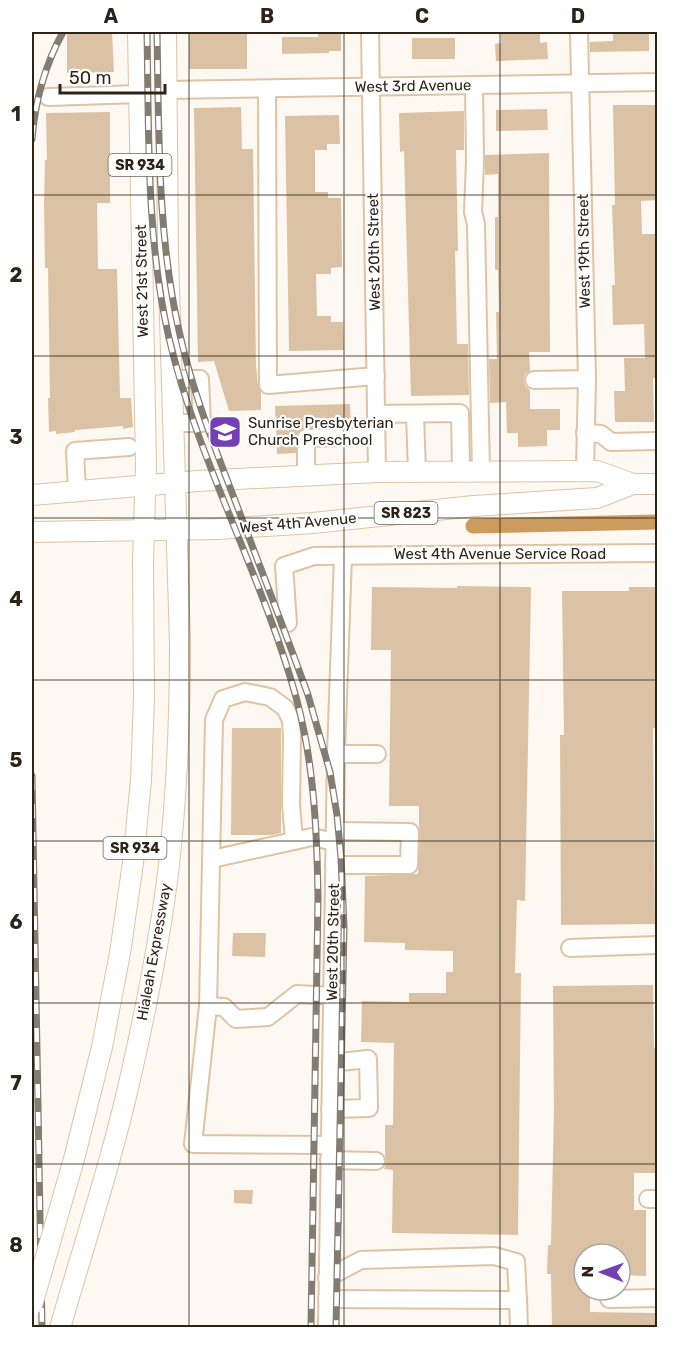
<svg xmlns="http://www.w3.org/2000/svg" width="689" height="1359" font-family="Rubik,sans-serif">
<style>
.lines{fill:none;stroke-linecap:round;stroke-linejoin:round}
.canal{stroke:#cc9c5f;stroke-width:15}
.building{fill:#dbc2a4}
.minor-casing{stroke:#ddc4a6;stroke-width:20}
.major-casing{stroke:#ddc4a6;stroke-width:22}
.minor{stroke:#fff;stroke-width:16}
.major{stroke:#fff;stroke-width:20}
.rail-casing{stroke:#837c72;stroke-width:7}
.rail{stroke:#fff;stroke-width:4.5;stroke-dasharray:14;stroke-linecap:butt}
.major-bridge-casing{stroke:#ddc4a6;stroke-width:22;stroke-linecap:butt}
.major-bridge{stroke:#fff;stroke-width:20}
.grid{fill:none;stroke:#2d2418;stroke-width:1.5;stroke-opacity:0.55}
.labels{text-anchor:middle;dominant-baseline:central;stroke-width:4.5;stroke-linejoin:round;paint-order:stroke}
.shield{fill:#fff;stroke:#6c665d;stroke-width:1.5}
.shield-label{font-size:14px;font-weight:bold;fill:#2d2418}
.street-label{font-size:15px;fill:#2d2418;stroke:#fff}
.poi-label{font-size:15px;fill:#2d2418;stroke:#fff;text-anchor:start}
.neatline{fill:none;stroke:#2d2418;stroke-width:2}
.grid-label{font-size:20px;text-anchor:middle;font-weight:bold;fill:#2d2418}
</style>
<rect width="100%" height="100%" fill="#fdf8f2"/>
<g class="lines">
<polyline class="canal" points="473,526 658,522"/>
</g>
<g class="building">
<polygon points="67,32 112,32 114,72 67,73"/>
<rect x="189" y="32" width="58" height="37"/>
<polygon points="501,32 540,32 540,43 547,42 548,59 496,61 495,44 501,43"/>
<polygon points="613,32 649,32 649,51 590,52 590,42 613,41"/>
<polygon points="318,34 341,34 341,51 329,51 329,53 282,54 282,37 318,37"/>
<rect x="412" y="38" width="43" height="21"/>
<polygon points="613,105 657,105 657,148 655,148 657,200 641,201 642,234 657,234 657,378 653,378 654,422 615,422 614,391 625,391 624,358 645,358 644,324 613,325 612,285 615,285 612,205 615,205"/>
<polygon points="241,107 242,149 253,149 256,365 258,386 261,392 261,410 229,411 214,361 198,362 194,108"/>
<polygon points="547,109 548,130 496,131 496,110"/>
<polygon points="464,111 464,150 456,150 458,251 455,251 457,344 468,344 469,395 411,396 404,151 400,152 399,113"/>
<polygon points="110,112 110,203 97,203 98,269 117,269 120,398 131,398 133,427 123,429 123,426 75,430 75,432 56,434 56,431 49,432 48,398 50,398 48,268 45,268 44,206 45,160 47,160 46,113"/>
<polygon points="339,115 340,144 327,144 327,150 315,150 315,192 328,192 328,198 341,198 342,267 331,268 331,274 316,274 317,316 331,316 331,322 343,322 344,350 289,351 285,116"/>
<polygon points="549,153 550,352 529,352 530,371 525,374 524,381 525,386 530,390 530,409 560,409 560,430 547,430 547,446 518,447 518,433 507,433 506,402 490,403 489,359 497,359 496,312 499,312 498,270 495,270 495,217 498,217 498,174 485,175 485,155"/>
<polygon points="350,404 351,426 301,429 296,437 296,453 277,454 275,406"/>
<polygon points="457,586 531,587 525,901 517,900 515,973 521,973 518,1235 392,1233 393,1170 384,1169 386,1162 385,1155 385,1125 393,1125 394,1043 361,1042 362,1001 409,1002 409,993 446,993 446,972 453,972 453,951 405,950 405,943 364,942 365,876 418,874 420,832 419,826 419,806 389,806 391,650 371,650 372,587 457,588"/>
<polygon points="629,587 657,587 657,728 653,728 655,924 561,925 560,735 564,735 562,591 629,591"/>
<polygon points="232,728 281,728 281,833 272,835 231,835"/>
<polygon points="233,933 266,933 265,957 232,956"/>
<polygon points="653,985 654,1048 657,1048 657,1173 634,1173 634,1210 646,1210 646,1276 620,1275 620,1254 584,1254 584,1290 590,1290 590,1312 657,1313 657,1328 552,1328 551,1274 547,1274 548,1245 551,1245 554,1110 553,986"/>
<polygon points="234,1190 253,1190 252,1204 234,1203"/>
</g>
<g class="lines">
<g class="minor-casing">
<g id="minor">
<polyline points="370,32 377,472"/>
<polyline points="579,32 587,379 585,470"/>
<polyline points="474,85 475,161 473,212 476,224 481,472"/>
<polyline points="267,89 268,385 376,376"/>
<polyline points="168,90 658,82"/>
<polyline points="48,97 140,94"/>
<polyline points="171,379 200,379 202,423 172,423"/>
<polyline points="534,380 587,379"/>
<polyline points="376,414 460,413 461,472"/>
<polyline points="415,414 417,472"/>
<polyline points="585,433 601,434 611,442 658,441"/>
<polyline points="306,475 306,438 376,436"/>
<polyline points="77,491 75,451 129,447"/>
<polyline points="288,623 284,566 314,556 658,553"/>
<polyline points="336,754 377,754"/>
<polyline points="212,859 312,837 335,842"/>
<polyline points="334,865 409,865 410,832 335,831"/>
<polyline points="570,948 658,945"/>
<polyline points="208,1006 214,720 223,699 245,692 270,697 285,708 291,720 292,737 291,804 294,841"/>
<polyline points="330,1109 369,1108 368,1059 331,1063"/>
<polyline points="330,1145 193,1144 208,1006 224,1007 236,1019 268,1017 297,994 332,996"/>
<polyline points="329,1160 376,1161"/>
<polyline points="648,1199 658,1199"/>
<polyline points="327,1299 518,1300 516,1262 494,1256 361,1260 327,1278"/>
<polyline points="609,1299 658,1298"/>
<polyline points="518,1300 519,1328"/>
<polyline points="327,1328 336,754 343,556"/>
</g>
</g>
<g class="major-casing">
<g id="major">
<polyline points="32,495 197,481 377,472 597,471 633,484 658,484"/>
<polyline points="32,532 218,529 313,523 474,506 597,498 633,484"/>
<polyline points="74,1159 102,1047 120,953 133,863 141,780 144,697 143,562 146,466 138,32"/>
<path d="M60,1328C85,1241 114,1154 133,1066C148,999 161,932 169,865C177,791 180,717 180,643L168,254L166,32"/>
</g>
</g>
<use href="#minor" class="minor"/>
<use href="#major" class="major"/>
<g class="rail-casing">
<g id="rail">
<path d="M147,32C149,133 146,238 169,338C198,462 262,574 296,697C314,763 317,830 318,898L311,1328"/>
<path d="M157,32C159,133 157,236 180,335C193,393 215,448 236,503C260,567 285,631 308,695L330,772L337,815L341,858L344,927L336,1328"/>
<path d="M32,139C35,101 45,65 63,32"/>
<polyline points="32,776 42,1328"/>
</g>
</g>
<use href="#rail" class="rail"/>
<g class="major-bridge-casing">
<polyline id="major-bridge" points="32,1305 74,1159"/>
</g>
<use href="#major-bridge" class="major-bridge"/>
</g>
<path class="grid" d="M189,32V1328M344,32V1328M500,32V1328M32,195H658M32,356H658M32,518H658M32,680H658M32,841H658M32,1003H658M32,1164H658"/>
<defs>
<g id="school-square" transform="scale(1.725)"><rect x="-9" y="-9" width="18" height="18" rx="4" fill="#743eb5" stroke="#fff"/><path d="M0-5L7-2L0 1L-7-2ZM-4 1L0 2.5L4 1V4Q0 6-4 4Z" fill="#fff"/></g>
</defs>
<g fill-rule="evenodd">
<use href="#school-square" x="225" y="432"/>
</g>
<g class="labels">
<g class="shield">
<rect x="108.5" y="154" width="63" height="22" rx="4.5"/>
<rect x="374.5" y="502" width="63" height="22" rx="4.5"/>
<rect x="103.5" y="837" width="63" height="22" rx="4.5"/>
</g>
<g class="shield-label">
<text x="140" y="165">SR 934</text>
<text x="406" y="513">SR 823</text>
<text x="135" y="848">SR 934</text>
</g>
<g class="street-label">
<text transform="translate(413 86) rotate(-1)">West 3rd Avenue</text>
<text transform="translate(584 251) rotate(-91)">West 19th Street</text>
<text transform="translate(374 252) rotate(-91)">West 20th Street</text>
<text transform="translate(142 281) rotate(-91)">West 21st Street</text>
<text transform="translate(298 523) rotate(-5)">West 4th Avenue</text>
<text x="500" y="554">West 4th Avenue Service Road</text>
<text transform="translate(333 942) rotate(-89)">West 20th Street</text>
<text transform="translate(154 952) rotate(-80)">Hialeah Expressway</text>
</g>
<g class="poi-label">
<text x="248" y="423">Sunrise Presbyterian<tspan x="248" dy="17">Church Preschool</tspan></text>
</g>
</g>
<rect width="689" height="1359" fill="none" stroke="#ffffff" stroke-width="66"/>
<g transform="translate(602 1272) rotate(271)"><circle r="28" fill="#ffffff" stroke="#aba7a3" stroke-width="1.5"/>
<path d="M0-4.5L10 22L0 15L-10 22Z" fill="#743eb5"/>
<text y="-9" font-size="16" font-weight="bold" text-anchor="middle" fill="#2d2418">N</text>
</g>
<path d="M60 84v9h105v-9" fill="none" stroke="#2d2418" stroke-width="3"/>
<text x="69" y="84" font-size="18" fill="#2d2418" stroke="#ffffff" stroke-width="4.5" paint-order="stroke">50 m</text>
<rect x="33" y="33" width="623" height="1293" class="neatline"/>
<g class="grid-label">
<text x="111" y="23">A</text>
<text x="267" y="23">B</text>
<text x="422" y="23">C</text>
<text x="578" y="23">D</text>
<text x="16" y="121">1</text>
<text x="16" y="282">2</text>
<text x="16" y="444">3</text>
<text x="16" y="606">4</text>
<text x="16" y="767">5</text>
<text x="16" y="929">6</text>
<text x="16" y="1090">7</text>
<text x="16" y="1252">8</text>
</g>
</svg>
